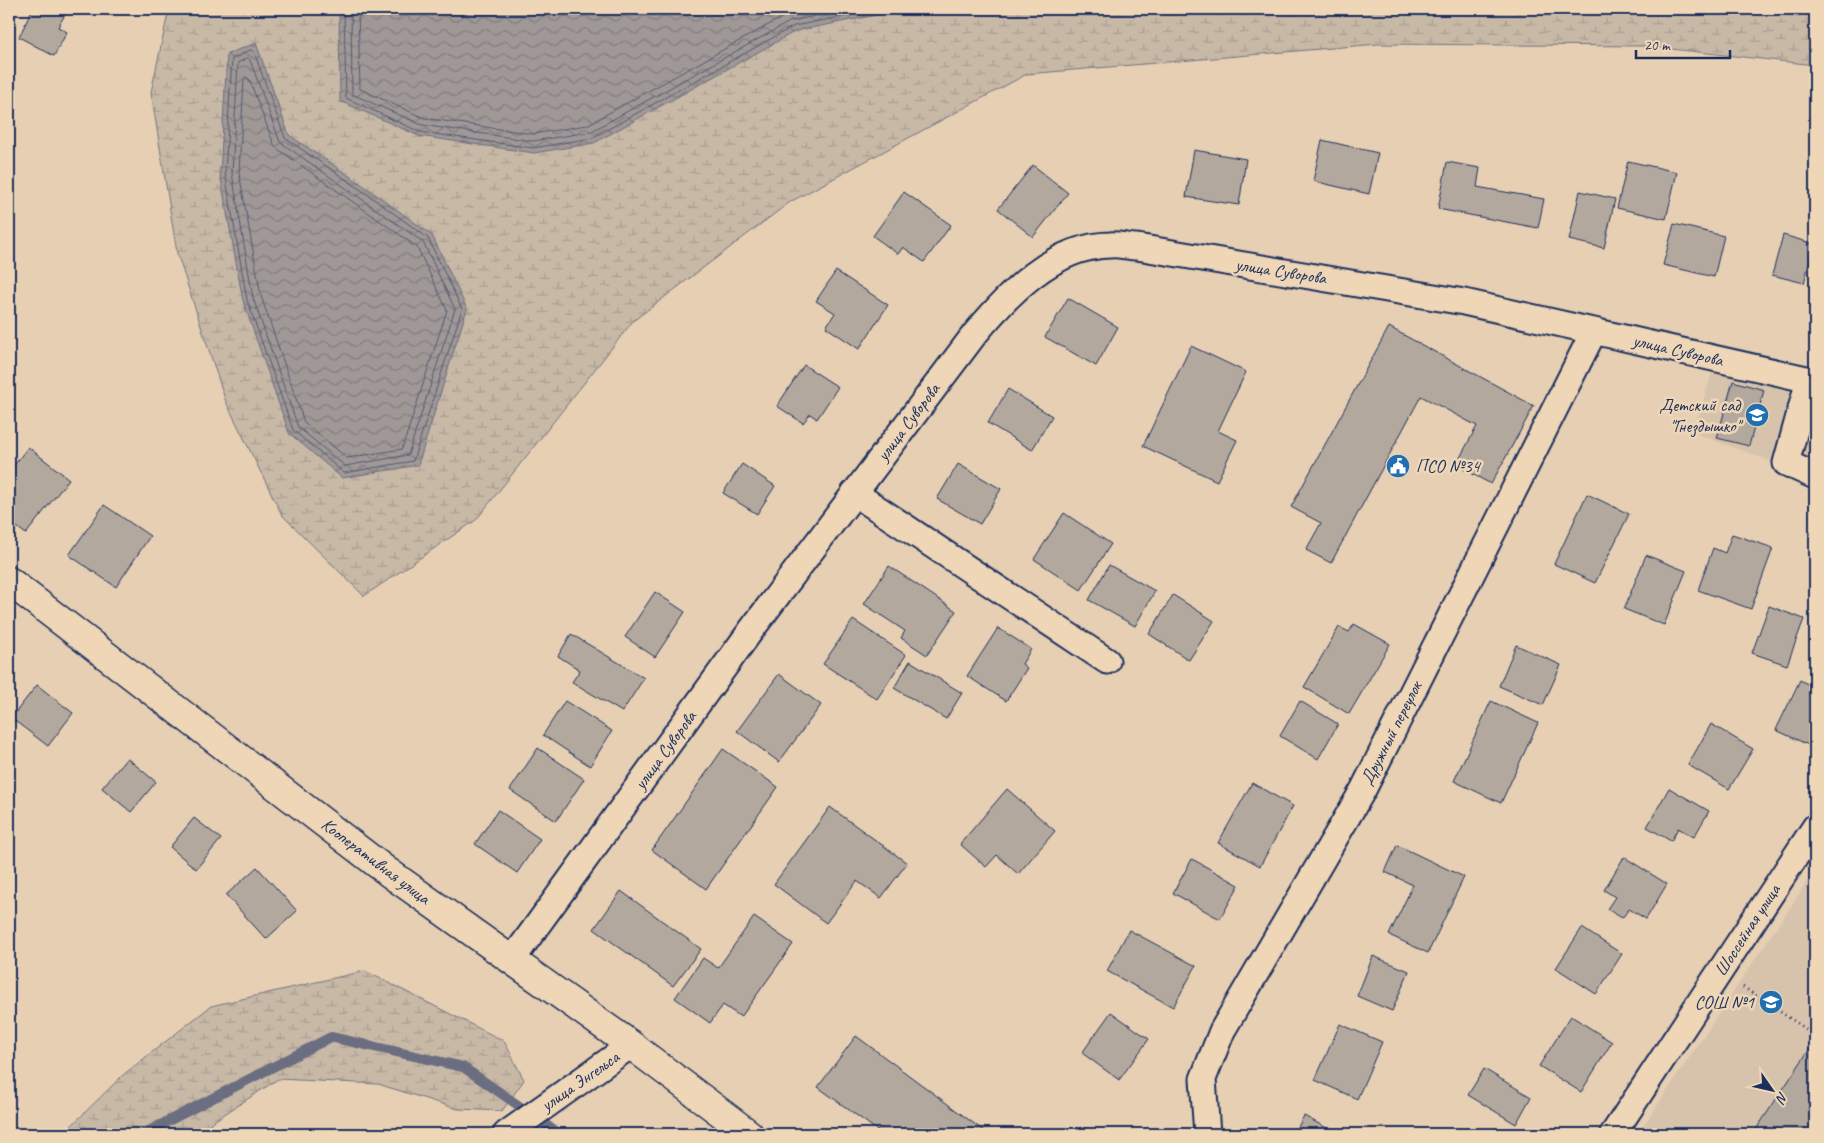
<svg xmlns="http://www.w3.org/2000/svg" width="1824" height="1143" font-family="Caveat,sans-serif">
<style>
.built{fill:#d7c3ac}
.wetland{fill:url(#wetland-marsh);stroke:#727482}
.water{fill:url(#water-waves);stroke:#6b6e80}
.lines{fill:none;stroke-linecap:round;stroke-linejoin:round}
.shore{stroke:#505974;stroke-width:1}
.stream{stroke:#6b6e80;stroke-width:10}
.building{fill:#b3a89d;stroke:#1b2f5e}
.street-casing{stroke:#1b2f5e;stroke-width:29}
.secondary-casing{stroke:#1b2f5e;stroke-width:31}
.path{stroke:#1b2f5e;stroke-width:3;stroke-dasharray:1 4;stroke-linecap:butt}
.street{stroke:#eed6b6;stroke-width:25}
.secondary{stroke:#eed6b6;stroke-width:28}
.labels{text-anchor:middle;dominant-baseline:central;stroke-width:5;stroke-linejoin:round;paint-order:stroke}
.street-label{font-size:18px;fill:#1b2f5e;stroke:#eed6b6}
.poi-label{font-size:18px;fill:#1b2f5e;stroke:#eed6b6;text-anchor:end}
</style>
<defs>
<pattern id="wetland-marsh" width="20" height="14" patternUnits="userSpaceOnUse" patternTransform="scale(1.25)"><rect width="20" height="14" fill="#c8b8a6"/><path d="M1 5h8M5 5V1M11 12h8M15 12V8" fill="none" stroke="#ab9e91"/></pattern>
<pattern id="water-waves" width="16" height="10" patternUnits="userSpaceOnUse" patternTransform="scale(1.25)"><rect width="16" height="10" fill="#a09896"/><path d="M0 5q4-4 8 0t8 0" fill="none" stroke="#827c7e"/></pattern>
</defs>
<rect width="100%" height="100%" fill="#e6cfb2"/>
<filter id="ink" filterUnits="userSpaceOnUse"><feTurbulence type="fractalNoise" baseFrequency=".02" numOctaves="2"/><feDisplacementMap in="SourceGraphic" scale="10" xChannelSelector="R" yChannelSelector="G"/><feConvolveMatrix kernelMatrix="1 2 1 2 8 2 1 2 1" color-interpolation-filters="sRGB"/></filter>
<g filter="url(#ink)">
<g class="built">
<polygon points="1712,372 1815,396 1815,477 1694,433"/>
<polygon points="1815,870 1815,1134 1638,1134"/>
</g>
<g class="wetland">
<polygon points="169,9 1815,9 1815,65 1644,46 1378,44 1027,74 790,202 633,321 476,520 364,596 282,515 226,402 177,253 151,92"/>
<polygon points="365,971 504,1041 524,1080 502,1111 458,1109 378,1084 278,1079 194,1134 63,1134 123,1075 211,1006"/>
</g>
<g class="water">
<polygon points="339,9 906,9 796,31 594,143 534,153 419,136 340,101"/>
<polygon points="256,43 289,135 360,183 432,235 467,309 418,465 342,478 289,433 243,301 220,174 227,54"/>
</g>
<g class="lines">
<g class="shore">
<polyline points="344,9 346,98 420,132 533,148 592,138 794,26 881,9"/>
<polyline points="351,9 352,94 422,125 533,141 590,132 791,21 849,9"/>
<polyline points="358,9 360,89 424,118 533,134 587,125 788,14 811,9"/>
<polygon points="251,50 254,52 285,138 357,187 428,238 462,309 413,461 344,473 293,430 247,300 225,173 232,59"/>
<polygon points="248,58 250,60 280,142 423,242 455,309 408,455 345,466 298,427 253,298 232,173 238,63"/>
<polygon points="246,77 249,79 275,147 417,247 447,310 402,449 347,458 304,422 261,296 239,172 244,80"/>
</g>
<polyline class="stream" points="143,1134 331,1037 463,1067 541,1121 558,1134"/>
</g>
<g class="building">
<polygon points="29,9 68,9 58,27 67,32 54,56 19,37 32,10"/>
<polygon points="1322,140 1378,153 1369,194 1313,181"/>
<polygon points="1194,150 1246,159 1239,205 1186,197"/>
<polygon points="1628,161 1677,172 1666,219 1617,208"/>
<polygon points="1447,162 1480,168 1477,187 1544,199 1538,228 1438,209"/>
<polygon points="1033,165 1068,193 1033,237 998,209"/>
<polygon points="1580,191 1615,199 1604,248 1569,240"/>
<polygon points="904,192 951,225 924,262 903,247 898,254 873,236"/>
<polygon points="1674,224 1724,236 1714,277 1663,265"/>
<polygon points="1783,235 1814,244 1804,283 1772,275"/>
<polygon points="836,271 888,305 859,349 826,327 835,313 816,301"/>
<polygon points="1068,298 1118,327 1096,366 1045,337"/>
<polygon points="1389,327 1534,406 1491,484 1456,465 1477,426 1421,396 1331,563 1306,550 1321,523 1291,507"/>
<polygon points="1191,346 1246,372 1218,431 1237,440 1217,481 1143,446"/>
<polygon points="804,365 838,387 817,419 810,414 803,423 777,406"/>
<polygon points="1733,381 1764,390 1749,446 1717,438"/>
<polygon points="1008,389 1052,416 1032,450 988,423"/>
<polygon points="28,447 69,479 26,534 9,521 9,486 13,480 9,477 9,472"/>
<polygon points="742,464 775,486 757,514 723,493"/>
<polygon points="958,464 1001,489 980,524 937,499"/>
<polygon points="1587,494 1629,514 1595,583 1554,564"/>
<polygon points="104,505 150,536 116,587 69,555"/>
<polygon points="1064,513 1111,544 1081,590 1034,559"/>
<polygon points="1732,534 1773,548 1751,609 1698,590 1713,548 1725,553"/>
<polygon points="1646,555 1686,571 1664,625 1624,609"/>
<polygon points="1109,565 1155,591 1135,626 1089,600"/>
<polygon points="889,566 956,611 927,655 901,638 905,631 864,604"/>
<polygon points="655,592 685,612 655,657 625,637"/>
<polygon points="1173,595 1214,621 1189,660 1149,634"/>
<polygon points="1769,606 1804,619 1787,665 1752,653"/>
<polygon points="853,620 906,655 877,699 823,664"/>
<polygon points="1354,624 1390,644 1349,714 1304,687 1339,627 1349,632"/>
<polygon points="998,628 1031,649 1022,664 1027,668 1006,701 967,676"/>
<polygon points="571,634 644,678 622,712 572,682 580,670 558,656"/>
<polygon points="1516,645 1561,665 1543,705 1499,686"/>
<polygon points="910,661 962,693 946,719 894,688"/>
<polygon points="779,674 821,705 779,762 737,731"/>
<polygon points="1800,680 1815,688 1815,748 1776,730"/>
<polygon points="37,685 73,713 48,746 11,718"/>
<polygon points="565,701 612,731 590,766 543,735"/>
<polygon points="1300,701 1338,724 1318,759 1280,736"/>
<polygon points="1491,701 1538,723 1501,803 1454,781"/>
<polygon points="1711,724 1753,749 1729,789 1688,765"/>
<polygon points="538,748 584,779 556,821 510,790"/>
<polygon points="723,749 778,787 706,889 652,850"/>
<polygon points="127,758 156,782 131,812 102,788"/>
<polygon points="1252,783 1293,806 1260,866 1218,843"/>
<polygon points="1669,788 1709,811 1694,837 1678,828 1671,841 1647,827"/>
<polygon points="1007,789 1055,831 1018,874 997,855 986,867 960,844"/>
<polygon points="830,807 907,863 881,898 857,881 826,923 774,884"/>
<polygon points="498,810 540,839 517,873 475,844"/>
<polygon points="194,818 221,839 196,869 170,847"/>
<polygon points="1397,845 1464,877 1428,953 1389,935 1413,885 1385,872"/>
<polygon points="1624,857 1667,884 1646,919 1629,909 1622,918 1607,909 1615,897 1604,890"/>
<polygon points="1192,859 1239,885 1220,919 1173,893"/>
<polygon points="257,867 297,911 266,939 226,895"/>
<polygon points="621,891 701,949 673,986 594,929"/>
<polygon points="754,917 793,944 741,1017 723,1005 710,1023 675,998 703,958 718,968"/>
<polygon points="1582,928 1622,954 1596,994 1556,968"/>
<polygon points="1129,930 1196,966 1173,1007 1107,971"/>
<polygon points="1373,956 1409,971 1392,1011 1357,996"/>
<polygon points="1111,1012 1149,1039 1119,1080 1082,1053"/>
<polygon points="1571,1016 1612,1042 1581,1092 1539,1066"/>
<polygon points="1340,1024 1382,1042 1357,1099 1315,1080"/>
<polygon points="856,1036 988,1134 882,1134 818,1087"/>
<polygon points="1815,1041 1815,1134 1753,1134"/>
<polygon points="1484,1069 1531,1097 1516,1124 1468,1095"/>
<polygon points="1304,1116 1338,1134 1294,1134"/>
<polygon points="1086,1128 1095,1134 1082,1134"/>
</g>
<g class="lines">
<g class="street-casing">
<g id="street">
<polyline points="1809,380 1786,463 1815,476"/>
<polyline points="854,493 1107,661"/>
<path d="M512,960L752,629L974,335C1008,294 1053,246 1110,245C1119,244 1128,247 1137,247L1464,302L1815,381"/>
<polyline points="506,1134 631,1045"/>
<polyline points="1207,1134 1203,1079 1222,1031 1363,790 1594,331"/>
<polyline points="1613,1134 1815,827"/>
</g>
</g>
<g class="secondary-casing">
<polyline id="secondary" points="9,581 388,872 631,1045 749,1134"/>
</g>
<polyline class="path" points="1743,987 1815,1035"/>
<use href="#street" class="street"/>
<use href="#secondary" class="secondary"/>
</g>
</g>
<defs>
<g id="school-disc" transform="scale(1.25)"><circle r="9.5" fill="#1f6fb2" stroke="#eed6b6"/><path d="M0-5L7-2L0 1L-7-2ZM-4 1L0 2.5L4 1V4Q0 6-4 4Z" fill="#fff"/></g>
<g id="civic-disc" transform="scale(1.25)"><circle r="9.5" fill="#1f6fb2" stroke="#eed6b6"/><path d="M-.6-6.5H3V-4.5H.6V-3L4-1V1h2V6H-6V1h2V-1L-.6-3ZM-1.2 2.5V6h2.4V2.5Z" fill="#fff"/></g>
</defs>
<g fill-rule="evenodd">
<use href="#school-disc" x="1757" y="415"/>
<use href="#civic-disc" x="1398" y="466"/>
<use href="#school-disc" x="1771" y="1002"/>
</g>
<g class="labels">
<g class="street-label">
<text transform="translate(1281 271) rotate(9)">улица Суворова</text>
<text transform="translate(1678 350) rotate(13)">улица Суворова</text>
<text transform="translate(908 422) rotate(-53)">улица Суворова</text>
<text transform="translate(1391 733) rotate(-63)">Дружный переулок</text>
<text transform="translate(665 750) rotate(-54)">улица Суворова</text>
<text transform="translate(376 861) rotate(37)">Кооперативная улица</text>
<text transform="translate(1747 930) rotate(-57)">Шоссейная улица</text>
<text transform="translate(580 1081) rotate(-35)">улица Энгельса</text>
</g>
<g class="poi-label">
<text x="1740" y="405">Детский сад<tspan x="1740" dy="21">"Гнездышко"</tspan></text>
<text x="1416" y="466" text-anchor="start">ПСО №34</text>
<text x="1754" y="1002">СОШ №1</text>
</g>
</g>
<rect width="1824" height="1143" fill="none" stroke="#eed6b6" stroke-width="30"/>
<rect x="15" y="15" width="1794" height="1113" fill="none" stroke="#1b2f5e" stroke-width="2" filter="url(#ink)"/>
<g transform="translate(1772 1090) rotate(124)" stroke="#eed6b6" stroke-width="4" paint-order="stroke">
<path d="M0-4L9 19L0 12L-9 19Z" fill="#1b2f5e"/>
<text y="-8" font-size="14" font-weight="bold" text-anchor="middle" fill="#1b2f5e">N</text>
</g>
<path d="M1636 50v8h94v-8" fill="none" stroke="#1b2f5e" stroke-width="2.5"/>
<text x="1644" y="50" font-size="15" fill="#1b2f5e" stroke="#eed6b6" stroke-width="4" paint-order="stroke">20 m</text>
</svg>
